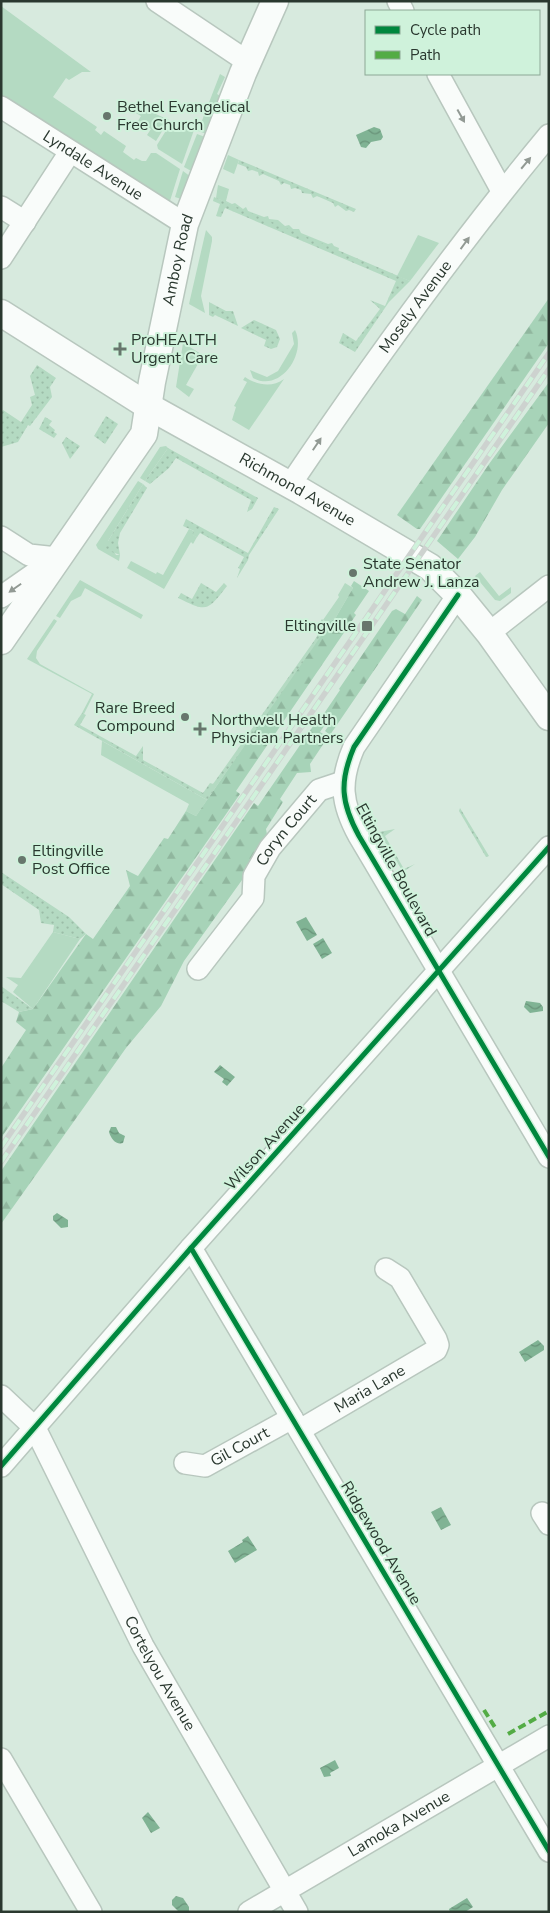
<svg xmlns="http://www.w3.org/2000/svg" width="550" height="1913" font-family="'Nunito Sans',sans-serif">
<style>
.green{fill:#b4dac2}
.forest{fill:url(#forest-firs)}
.garden{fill:url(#garden-dots)}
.water{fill:url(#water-waves)}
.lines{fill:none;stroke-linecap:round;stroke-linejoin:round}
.minor-casing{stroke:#b8c7be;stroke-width:24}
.major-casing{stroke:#b8c7be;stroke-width:29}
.minor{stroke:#f9fcfa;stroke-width:21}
.major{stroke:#f9fcfa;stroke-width:26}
.rail-casing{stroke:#cdd2cf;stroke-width:5.5}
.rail{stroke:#cff2db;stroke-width:4;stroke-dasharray:11;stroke-linecap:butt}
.quiet{stroke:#53ac45;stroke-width:4;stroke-dasharray:8 4;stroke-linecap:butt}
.cycleway-casing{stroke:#cff2db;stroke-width:8}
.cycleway{stroke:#00873e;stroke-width:5}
.oneway{fill:#929a94}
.poi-dot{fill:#67766c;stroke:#cff2db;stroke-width:2}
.labels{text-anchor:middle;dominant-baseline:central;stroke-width:4;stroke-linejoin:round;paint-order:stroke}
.poi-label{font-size:16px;fill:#2a382f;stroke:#cff2db;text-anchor:start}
.street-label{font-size:16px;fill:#2a382f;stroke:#cff2db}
</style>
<defs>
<pattern id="forest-firs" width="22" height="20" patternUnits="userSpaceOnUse" patternTransform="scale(1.25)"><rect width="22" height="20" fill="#a7d3b8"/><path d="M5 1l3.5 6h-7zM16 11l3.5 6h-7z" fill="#90b69e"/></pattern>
<pattern id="garden-dots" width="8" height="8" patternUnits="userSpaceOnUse" patternTransform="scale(1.25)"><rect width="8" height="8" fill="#b4dac2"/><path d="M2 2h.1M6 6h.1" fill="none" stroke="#9bbca7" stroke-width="1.8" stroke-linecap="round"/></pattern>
<pattern id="water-waves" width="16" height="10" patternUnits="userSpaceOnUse" patternTransform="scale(1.25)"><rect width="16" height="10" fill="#80b394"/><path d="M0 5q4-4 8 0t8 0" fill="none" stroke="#699379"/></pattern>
</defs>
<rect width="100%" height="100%" fill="#d7eade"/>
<g class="green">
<polygon points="1,6 91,72 82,72 69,80 66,78 53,97 97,127 95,130 101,135 104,131 126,146 123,152 134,160 136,158 142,161 146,161 151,153 156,153 180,169 169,204 1,99"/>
<polygon points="220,74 225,77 217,94 222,97 207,134 198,131"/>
<polygon points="138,106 169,120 156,141 147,135 151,129 138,121 141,116 134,112"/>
<polygon points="172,121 194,130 182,164 158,149 157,145"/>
<polygon points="197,134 205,137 193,172 184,167"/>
<polygon points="228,155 239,160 234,174 223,169"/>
<polygon points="183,171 191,177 181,199 175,197"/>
<polygon points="218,185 229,189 226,201 232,204 235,203 243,209 246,207 248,211 264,217 268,216 269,219 278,220 285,226 289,225 293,229 299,229 301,233 328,244 332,243 334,246 339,248 338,252 216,198"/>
<polygon points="206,230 212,237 212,241 201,296 205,313 189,304"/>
<polygon points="418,235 439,243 410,281 397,276"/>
<path d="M295,330C307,354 280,393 253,378L250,370L267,377L278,371L294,344L292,333Z"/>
<polygon points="183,343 203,355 186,385 194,389 189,397 176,387"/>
<path d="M245,377C257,385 272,388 284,379L249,430L232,420L236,407L234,406L247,382L243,380Z"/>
<polygon points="166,446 168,448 145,481 140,478 160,447"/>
<polygon points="138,481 143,484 108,541 116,555 120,555 119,561 98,549 96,545"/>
<polygon points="189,529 194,531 193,535 197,537 193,544 191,542 164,589 127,568 131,561 156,574 157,572 163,575"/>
<polygon points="480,572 499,596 511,587 511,593 500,601 495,600 475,576"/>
<polygon points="80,580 143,615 141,619 85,588 81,596 71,601 60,618 56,616"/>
<polygon points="345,583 353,588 336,617 328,623 323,620 339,597 338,595"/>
<polygon points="54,619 57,621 37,651 36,658 40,664 94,694 84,714 82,713 92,694 27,659"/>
<polygon points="102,741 207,800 196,816 186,811 189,804 101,755"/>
<polygon points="53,932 80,939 33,1009 13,992 18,985 6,977 21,978"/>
</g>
<g class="forest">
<polygon points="549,298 549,343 420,529 417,529 397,515"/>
<polygon points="549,382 549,423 502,490 475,537 458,559 437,541 489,464"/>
<polygon points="354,581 369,591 354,613 356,615 236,791 240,794 1,1138 1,1068 26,1030 16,1022 19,1012 33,1009 86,934 93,939 130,886 126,870 138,876 164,838 168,839 186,811 196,816 328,623 336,617 353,588 351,586"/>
<polygon points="417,596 422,600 330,735 325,731 332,721 323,715 340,690 339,689 392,611 396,609 405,614"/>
<polygon points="321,718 327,722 320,732 328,737 310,764 311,772 297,773 280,799 283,802 266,829 268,840 260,855 184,961 161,1006 126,1048 1,1224 1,1171 254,803 258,806 318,719"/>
</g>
<g class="garden">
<polygon points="239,160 356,209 354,212 349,210 346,211 338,205 335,207 333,203 317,196 313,198 311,194 302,193 301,190 295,188 291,189 290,185 284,183 281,185 279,181 263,174 259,176 258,172 252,170 248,171 246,167 238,164"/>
<polygon points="214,197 410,281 389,302 355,352 339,343 343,333 356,341 380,309 370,300 385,306 396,281 225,208 221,217 216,216 220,204 213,201"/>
<polygon points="209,302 226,311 233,311 238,326 215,315 213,317 209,315"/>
<polygon points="254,320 276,330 280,339 277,347 271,349 264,346 266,340 241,328"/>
<polygon points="37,365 56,378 50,387 52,397 30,426 28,425 18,442 1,447 1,413 3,410 21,422 32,405 30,397 35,395 30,376"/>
<polygon points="106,416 118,424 105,444 94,436"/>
<polygon points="45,417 52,421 49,425 55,430 54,432 57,434 54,438 39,429"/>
<polygon points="66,437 80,446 70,459 62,443"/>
<polygon points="168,448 258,498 252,509 247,512 251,500 176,458 169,468 150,484 145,481"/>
<polygon points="143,484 147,488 120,533 118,543 120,555 104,549 105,546"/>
<polygon points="274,507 279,509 249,555 248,560 237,578 240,569 238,568 244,557 200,533 197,537 192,535 194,531 183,526 186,519 248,553"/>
<path d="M201,583L216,592L224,583L227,586C207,612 207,612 178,598L181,593L192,599Z"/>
<polygon points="322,619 328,626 207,800 74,725 82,713 86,715 80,725 136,756 143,746 143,760 203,793 210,783 213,784 314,641 319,633 315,629"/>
<polygon points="460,808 489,856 486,857 459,811"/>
<polygon points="395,829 385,836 404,869 415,864 403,872 379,832"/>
<polygon points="1,872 69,917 86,934 80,939 53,932 54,925 41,923 39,910 1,884"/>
<polygon points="1,986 33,1009 19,1012 1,1001"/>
</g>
<g class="water">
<polygon points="374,127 380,129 383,137 381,140 371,142 366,148 361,147 356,135"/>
<polygon points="306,917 317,935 307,941 296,922"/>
<polygon points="323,938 332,953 322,959 313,944"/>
<polygon points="526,1001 540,1003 543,1007 543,1011 530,1013 524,1007"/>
<polygon points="220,1065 235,1077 227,1086 222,1082 224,1079 214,1072"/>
<path d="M111,1127H116L119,1133L125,1136L123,1143C116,1145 111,1139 109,1132Z"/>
<polygon points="57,1213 68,1220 68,1227 61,1228 53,1220 53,1216"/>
<polygon points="538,1340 544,1346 544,1350 525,1362 519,1352"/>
<polygon points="441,1507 451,1525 441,1530 431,1512"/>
<polygon points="248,1536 257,1550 235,1563 228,1551 243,1542 242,1540"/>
<polygon points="335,1760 339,1768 330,1773 331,1776 324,1777 320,1768"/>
<polygon points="148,1812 160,1828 151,1833 142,1818"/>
<polygon points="176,1896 183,1898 189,1907 189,1912 179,1912 172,1905 172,1900"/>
<polygon points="467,1898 473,1907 465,1912 450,1912 449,1909"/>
</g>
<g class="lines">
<g class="minor-casing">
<g id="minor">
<polyline points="157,1 248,62"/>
<polyline points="398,1 403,11"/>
<polyline points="438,74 502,191"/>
<path id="s1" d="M1,107L185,224"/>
<polyline points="1,207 25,222"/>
<polyline points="1,258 70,152"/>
<path id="s2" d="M290,485C371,365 456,247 549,135"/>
<polyline points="1,537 29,555 57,558"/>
<path d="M458,595L354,747C339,782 341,803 359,836L549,1157"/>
<polyline points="1,597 51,562"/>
<polyline points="489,633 549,586"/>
<path id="s3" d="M198,969L253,898L254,876L270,848L319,790L343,782"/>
<polyline points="191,1248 549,1851"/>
<path id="s4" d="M1,1396L35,1428L143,1646L297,1912"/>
<path id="s5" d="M300,1430L436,1350L438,1345L436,1339L400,1278L386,1269"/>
<path id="s6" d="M185,1463L205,1466L292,1418"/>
<polyline points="1,1466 191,1248 549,847"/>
<polyline points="542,1513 549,1524"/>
<polyline points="1,1759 91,1912"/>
<path id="s7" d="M249,1912L549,1736"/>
</g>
</g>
<g class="major-casing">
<g id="major">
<path id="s8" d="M1,313L148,406L301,491L430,567L458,595L489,633L549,717"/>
<path id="s9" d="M1,641L144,434L152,382L185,224L243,73L275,1"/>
</g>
</g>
<use href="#minor" class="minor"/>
<use href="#major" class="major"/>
<g class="rail-casing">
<g id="rail">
<polyline points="1,1147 549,353"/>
<polyline points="1,1162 549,369"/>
</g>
</g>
<use href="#rail" class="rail"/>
<g class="quiet">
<polyline points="484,1710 496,1729"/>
<polyline points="508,1734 549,1711"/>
</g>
<g class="cycleway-casing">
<g id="cycleway">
<path d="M458,595L354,747C339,782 341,803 359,836L549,1157"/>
<polyline points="191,1248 549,1851"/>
<polyline points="1,1466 191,1248 549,847"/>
</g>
</g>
<use href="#cycleway" class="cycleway"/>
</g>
<defs><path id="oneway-solid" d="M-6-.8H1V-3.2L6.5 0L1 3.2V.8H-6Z" transform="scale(1.25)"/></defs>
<g class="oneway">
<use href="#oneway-solid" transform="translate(461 116) rotate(61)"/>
<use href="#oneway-solid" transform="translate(526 163) rotate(-50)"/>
<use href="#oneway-solid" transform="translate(465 243) rotate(-54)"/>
<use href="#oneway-solid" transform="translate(317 444) rotate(-56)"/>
<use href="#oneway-solid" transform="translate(15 588) rotate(145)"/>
</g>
<g class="poi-dot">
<circle cx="107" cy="116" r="5"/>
<path d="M117.5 341.5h5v5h5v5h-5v5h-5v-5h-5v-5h5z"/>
<circle cx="353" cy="573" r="5"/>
<rect x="361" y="620" width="12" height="12" rx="2.5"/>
<circle cx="185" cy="717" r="5"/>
<path d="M197.5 721.5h5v5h5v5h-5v5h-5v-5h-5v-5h5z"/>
<circle cx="22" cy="860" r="5"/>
</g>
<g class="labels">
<g class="poi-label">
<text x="117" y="107">Bethel Evangelical<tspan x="117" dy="18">Free Church</tspan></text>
<text x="131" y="340">ProHEALTH<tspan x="131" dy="18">Urgent Care</tspan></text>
<text x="363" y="564">State Senator<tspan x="363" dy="18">Andrew J. Lanza</tspan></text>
<text x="356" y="626" text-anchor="end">Eltingville</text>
<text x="175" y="708" text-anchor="end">Rare Breed<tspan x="175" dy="18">Compound</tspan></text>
<text x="211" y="720">Northwell Health<tspan x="211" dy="18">Physician Partners</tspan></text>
<text x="32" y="851">Eltingville<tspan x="32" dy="18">Post Office</tspan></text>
</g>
<g class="street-label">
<text stroke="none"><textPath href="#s1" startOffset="109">Lyndale Avenue</textPath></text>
<text stroke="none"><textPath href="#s9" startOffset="429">Amboy Road</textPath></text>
<text stroke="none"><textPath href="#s2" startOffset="218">Mosely Avenue</textPath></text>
<text stroke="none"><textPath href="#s8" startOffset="345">Richmond Avenue</textPath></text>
<text stroke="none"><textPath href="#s3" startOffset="168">Coryn Court</textPath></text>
<text transform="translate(396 870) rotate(61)">Eltingville Boulevard</text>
<text transform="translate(265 1147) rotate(-48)">Wilson Avenue</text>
<text stroke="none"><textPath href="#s5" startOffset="81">Maria Lane</textPath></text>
<text stroke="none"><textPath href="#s6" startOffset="60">Gil Court</textPath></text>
<text transform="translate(381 1543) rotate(59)">Ridgewood Avenue</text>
<text stroke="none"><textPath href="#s4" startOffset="322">Cortelyou Avenue</textPath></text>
<text stroke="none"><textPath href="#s7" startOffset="174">Lamoka Avenue</textPath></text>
</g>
</g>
<rect width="550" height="1913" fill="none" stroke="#2a382f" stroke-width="5"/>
<rect x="365" y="10" width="175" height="65" fill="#cff2db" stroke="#8da896"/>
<rect x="375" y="26" width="25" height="8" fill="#00873e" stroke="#8da896"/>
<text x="410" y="35" font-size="15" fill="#2a382f">Cycle path</text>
<rect x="375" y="51" width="25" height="8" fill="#53ac45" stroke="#8da896"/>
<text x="410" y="60" font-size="15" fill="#2a382f">Path</text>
</svg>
